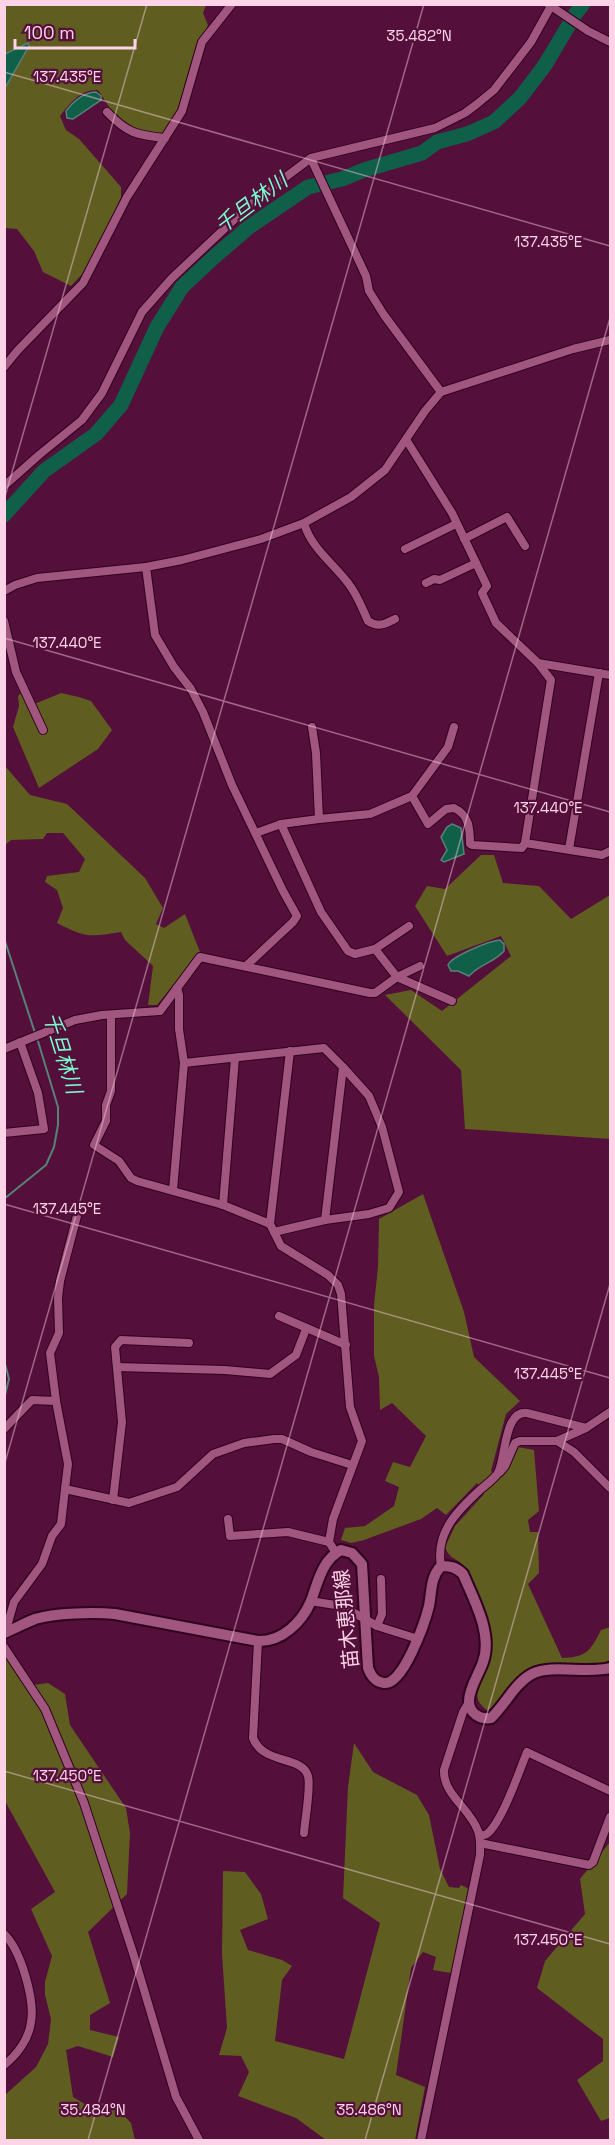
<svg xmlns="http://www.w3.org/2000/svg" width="615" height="2145" font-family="'Space Grotesk','Noto Sans JP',sans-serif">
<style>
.green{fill:#5f5d20}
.water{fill:#105f48;stroke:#578278;stroke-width:1.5}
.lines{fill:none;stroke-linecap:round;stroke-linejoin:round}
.stream{stroke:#578278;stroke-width:2}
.river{stroke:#105f48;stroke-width:15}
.street-casing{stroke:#31001f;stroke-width:10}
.secondary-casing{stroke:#31001f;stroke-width:14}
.street{stroke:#a0567e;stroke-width:8}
.secondary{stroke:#a0567e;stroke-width:10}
.ticks{fill:none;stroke:#fdd3e7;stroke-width:1.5;stroke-opacity:0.45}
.labels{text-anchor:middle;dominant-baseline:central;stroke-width:4.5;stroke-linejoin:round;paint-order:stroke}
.street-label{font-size:20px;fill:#fdd3e7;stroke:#540f3a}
.water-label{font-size:21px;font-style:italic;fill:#7afdce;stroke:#540f3a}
.ticks-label{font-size:15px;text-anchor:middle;fill:#fdd3e7;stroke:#540f3a;stroke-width:4.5;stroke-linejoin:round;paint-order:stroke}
</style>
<rect width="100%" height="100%" fill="#540f3a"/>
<g class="green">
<path d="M5,5H206L203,13L208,25L189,72L180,110L164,137L149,135L121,125L98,90C81,89 70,103 60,116L66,130L79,139L121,187V198L90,266L71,286L43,272L34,251L17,229L5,228Z"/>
<polygon points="22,692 26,700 37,703 61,693 79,697 91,701 112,730 98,749 39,788 13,727 19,706 18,696"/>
<path d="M5,766L30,795L67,804L145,878L163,908L156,924L164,928L185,914L200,952L157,1005H148L153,966L125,940L121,932C88,937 87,938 57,923L63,908L57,890L45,882L47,876L79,872L85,859L63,833H47L43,839L11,840L5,845V852Z"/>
<polygon points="481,855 494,855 503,883 539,886 571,919 610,895 610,1139 465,1129 461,1070 385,995 411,990 442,1011 511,956 501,936 447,956 415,906 427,886 445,889"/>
<path d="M423,1194L464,1312L474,1357L520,1401L506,1414L491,1471L500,1478L518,1447L534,1450L539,1511L528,1520L530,1532H538L539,1573L528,1584L562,1658C586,1657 590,1652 601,1630L610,1627V1660L596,1666L542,1665L532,1667L522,1675L494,1708L487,1710C467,1696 483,1681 489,1665C493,1656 491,1641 490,1632C488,1618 474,1576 464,1566C457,1558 449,1559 445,1547L455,1526L484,1494L477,1483L446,1515L437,1508L421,1519L364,1540L351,1543L341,1540L345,1528L365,1526L394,1506L399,1487L385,1481L393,1462L410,1467L426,1436L392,1403L380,1410L379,1377L374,1356V1305L378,1267L379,1219Z"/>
<polygon points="4,1653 26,1686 48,1683 65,1694 70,1725 126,1808 130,1833 127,1894 88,1932 110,2003 90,2015 90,2030 119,2037 113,2057 78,2046 66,2050 73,2097 88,2106 111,2102 131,2123 135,2140 5,2140 5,2095 36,2067 48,2044 51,2019 45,1995 45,1982 52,1956 31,1909 55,1892 5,1801"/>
<polygon points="354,1743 373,1772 417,1795 429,1815 440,1869 449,1887 459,1888 461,1885 469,1889 451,1973 433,1970 436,1957 423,1952 411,1968 396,2075 425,2087 415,2140 326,2140 296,2118 238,2096 249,2072 241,2056 219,2055 227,2028 222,1954 223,1871 245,1872 261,1894 268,1919 240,1930 248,1950 282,1960 292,1966 282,1980 275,2041 344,2059 380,1923 343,1898 348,1787"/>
<polygon points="610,1842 610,2118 601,2121 577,2080 603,2061 603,2039 537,1988 545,1961 585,1914 580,1879"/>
</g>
<g class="water">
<polygon points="28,43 29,46 5,88 5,54"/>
<path d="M96,92L101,96V100L73,119L67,118L66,111C73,102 83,92 96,92Z"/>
<polygon points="452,824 461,828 464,854 444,862 441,860 447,850 441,837 447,827"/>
<path d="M500,940L504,944V951C495,962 480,964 469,976L458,971H451L448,965C452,956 489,941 500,940Z"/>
</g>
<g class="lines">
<g class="stream">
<polyline points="4,938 35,1033"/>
<polyline points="4,1199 46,1165 54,1147 58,1125 58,1107 37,1038"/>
<polyline points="4,1360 9,1379 4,1399"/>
</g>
<polyline class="river" points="4,515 44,471 96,434 121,405 157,327 182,287 213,258 249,227 308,187 342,179 364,170 422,153 437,142 467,134 494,122 520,98 545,65 576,13 583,4"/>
<g class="street-casing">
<g id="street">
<polyline points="548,4 588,31 610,42"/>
<path d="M107,112C127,133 136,135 165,138"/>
<polyline points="312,161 366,276 369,291 384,315 441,392"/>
<polyline points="4,367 18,350 83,283 127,197 182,111 202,42 232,4"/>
<polyline points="407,441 452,513 487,586 482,593 496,623 538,663 551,680 525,843 602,855 610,851"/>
<polyline points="4,486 39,455 82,420 102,393 142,312 172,278 238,216 259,197 311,158 435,128 465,113 477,104 494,90 531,42 551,6"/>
<path d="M304,523C311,548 333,563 348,583C357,594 362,608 368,621C378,628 385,624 395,619"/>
<polyline points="464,539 507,517 525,546"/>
<polyline points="405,549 456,524"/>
<polyline points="146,567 155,635 174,667 191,689 203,712 232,785 283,891 297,916 293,922 246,966"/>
<polyline points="426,583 434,579 440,580 476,563"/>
<polyline points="4,591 15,585 37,578 146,567 182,560 261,539 304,523 351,497 385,470 425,411 441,392 573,349 610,340"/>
<polyline points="4,621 16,672 43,730"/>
<polyline points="538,663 610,675"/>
<polyline points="312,727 316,753 319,819 370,814 412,796"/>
<path d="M454,727L448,747L412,796L428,824L446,809L454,808C469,815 470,828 470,844L472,845L522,848L525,843"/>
<polyline points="256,833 281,824 319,819"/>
<polyline points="569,849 599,673"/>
<polyline points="375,949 409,926"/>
<polyline points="420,966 397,977 452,1001"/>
<polyline points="111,1015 111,1091 106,1105 106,1121 94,1145 119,1161 131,1178 137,1181 223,1205 270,1224 281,1246 328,1275 338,1285 341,1294 350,1407 362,1441 333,1519 329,1542 336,1553"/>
<polyline points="4,1049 75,1020 102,1015 160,1011 200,957 370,993 375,993 397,977 375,949 355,954 348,951 321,912 281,824"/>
<polyline points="184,1063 324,1048 343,1067 325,1220 274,1232"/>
<polyline points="4,1133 44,1129 38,1093 20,1042"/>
<polyline points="173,1190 184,1063 179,1029 179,995 177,988"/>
<polyline points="223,1205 235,1058"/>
<polyline points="325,1220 369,1214 389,1208 399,1192 382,1127 369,1096 343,1067"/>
<polyline points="270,1224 290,1051"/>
<polyline points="279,1316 346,1345"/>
<polyline points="117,1367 225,1370 270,1374 296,1355 306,1329"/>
<polyline points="4,1429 32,1400 56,1401"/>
<polyline points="557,1441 574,1452 610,1488"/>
<polyline points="500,1472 505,1466 515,1443 520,1441 557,1441 586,1428"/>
<polyline points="65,1489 68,1464 56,1401 50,1353 59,1333 58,1298 60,1281 78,1212"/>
<polyline points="113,1500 122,1422 115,1347 121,1340 189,1343"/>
<polyline points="228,1519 230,1536 288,1532 329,1542"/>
<path d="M441,1566C435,1532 458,1510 481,1489C487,1484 494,1479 498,1473C506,1457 504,1410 527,1413L586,1428L610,1412"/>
<polyline points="310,1601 342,1606 377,1626 418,1639"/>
<polyline points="377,1626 382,1614 381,1579"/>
<polyline points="5,1633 14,1602 42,1564 52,1536 61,1524 65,1489 129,1503 177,1487 213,1454 244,1443 274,1439 282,1439 311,1452 352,1465"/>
<path d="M258,1641L253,1738C263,1765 302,1755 308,1776C311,1788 305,1819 304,1833"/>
<polyline points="4,1647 45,1709 84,1803 133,1953 176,2097 199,2140"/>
<path d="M480,1835C484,1835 485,1836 488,1833C503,1819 519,1772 527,1752L610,1791"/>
<polyline points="480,1843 589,1865 593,1862 610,1817"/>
<path d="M4,1934C21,1950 35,2000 31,2022C29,2039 17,2055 4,2065"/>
<path d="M421,2140L480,1855C480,1847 481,1839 478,1831C470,1808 443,1795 444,1770L463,1712L469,1702"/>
</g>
</g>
<g class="secondary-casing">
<path id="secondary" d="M4,1633C14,1629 25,1623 35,1619C55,1613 94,1612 115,1614L258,1641C282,1642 302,1622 311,1601C318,1582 322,1560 341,1550L352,1553L362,1564L368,1668C371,1676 375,1682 384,1683C403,1686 425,1622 429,1606C432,1591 430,1578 441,1566C450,1566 456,1567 463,1574C474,1600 493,1634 483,1662C479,1674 469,1688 469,1701C469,1713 480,1720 491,1718C505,1705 515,1683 532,1674C550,1664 588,1674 610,1668"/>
</g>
<use href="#street" class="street"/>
<use href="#secondary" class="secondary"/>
</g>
<path class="ticks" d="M4,72L610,246M4,500L147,4M4,638L610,812M4,1204L610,1378M4,1466L424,4M4,1771L610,1944M88,2140L610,318M365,2140L610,1284"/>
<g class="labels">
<g class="street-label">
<text transform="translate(346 1619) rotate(-96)">苗木恵那線</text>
</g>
<g class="water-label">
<text transform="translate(251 203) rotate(-37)">千旦林川</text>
<text transform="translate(63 1053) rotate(73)">千旦林川</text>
</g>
</g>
<g class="ticks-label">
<text x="419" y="41">35.482°N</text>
<text x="67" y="82">137.435°E</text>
<text x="548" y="247">137.435°E</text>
<text x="67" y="648">137.440°E</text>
<text x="548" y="813">137.440°E</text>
<text x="67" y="1214">137.445°E</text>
<text x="548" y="1379">137.445°E</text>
<text x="67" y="1781">137.450°E</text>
<text x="548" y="1945">137.450°E</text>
<text x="93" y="2115">35.484°N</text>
<text x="369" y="2115">35.486°N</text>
</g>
<rect width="615" height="2145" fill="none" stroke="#fdd3e7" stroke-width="12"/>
<path d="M15 39v9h120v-9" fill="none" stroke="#fdd3e7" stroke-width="3"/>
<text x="24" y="39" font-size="18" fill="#fdd3e7" stroke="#540f3a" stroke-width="4.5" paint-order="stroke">100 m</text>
</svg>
